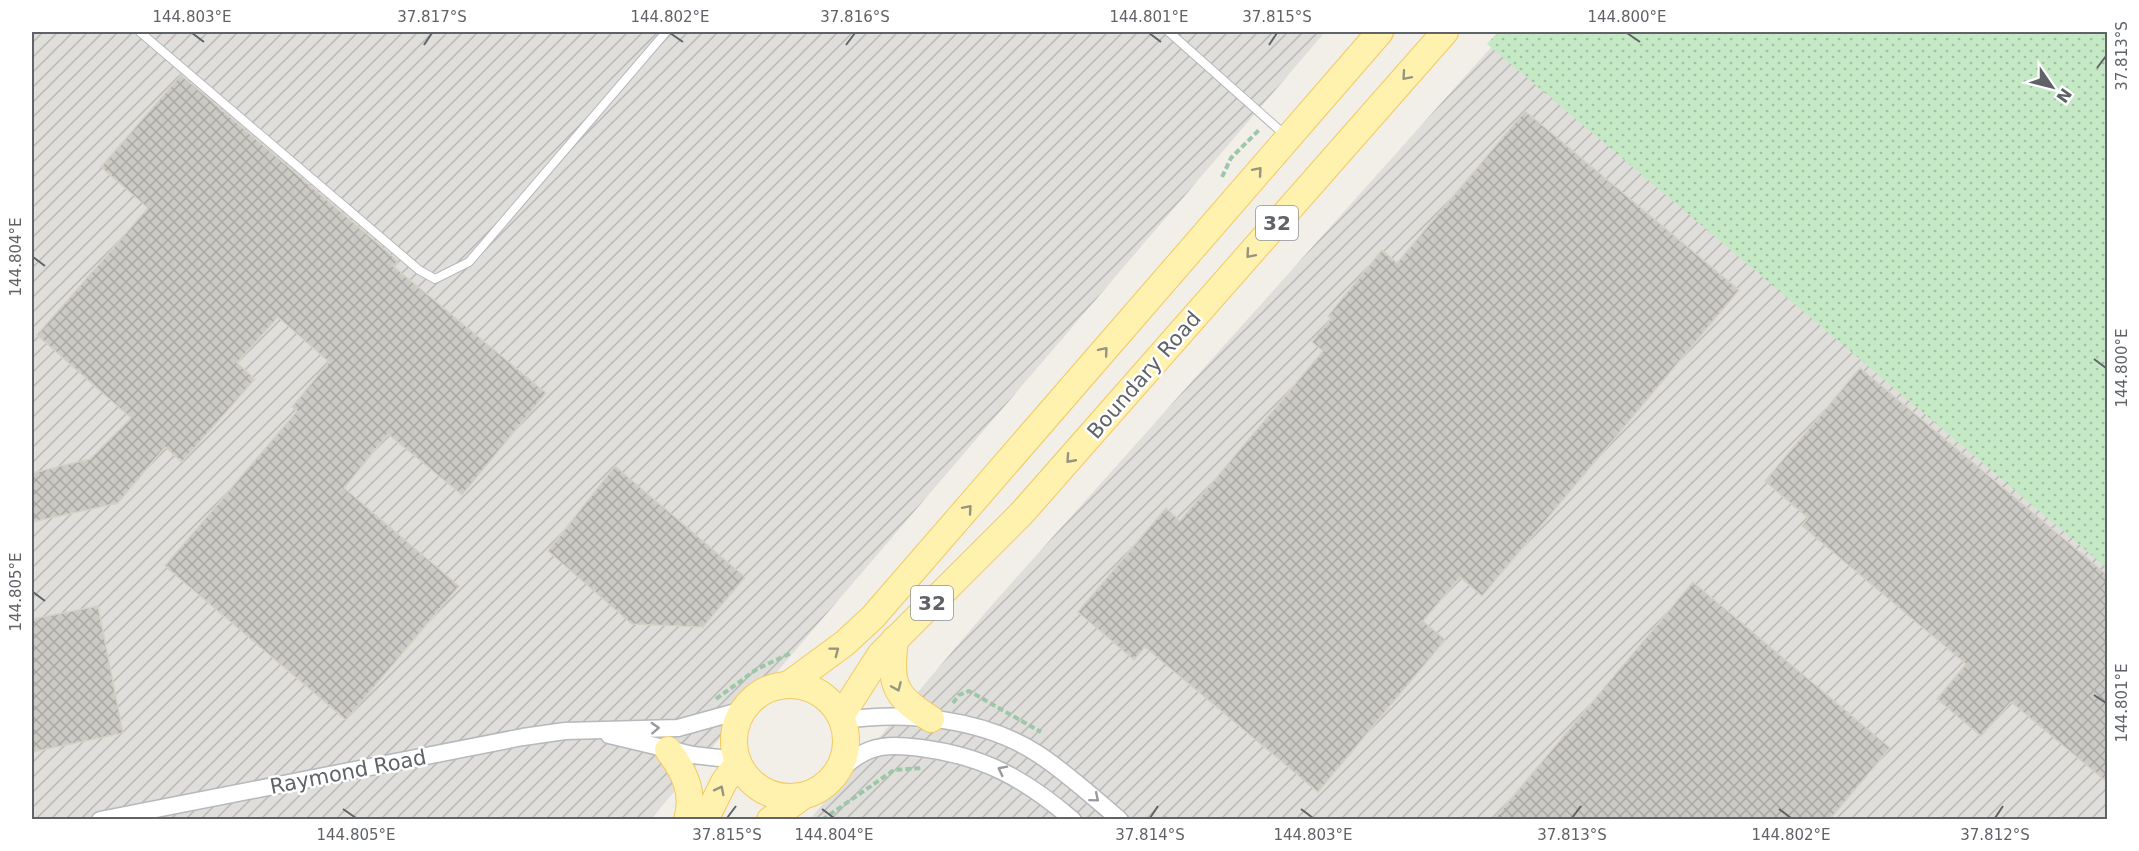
<svg xmlns="http://www.w3.org/2000/svg" width="2139" height="851" font-family="'DejaVu Sans',sans-serif">
<style>
.industrial{fill:url(#industrial-furrows)}
.grass{fill:url(#grass-dots)}
.building{fill:url(#building-cross-hatch);stroke:#d6d1c6;stroke-width:1.5}
.lines{fill:none;stroke-linecap:round;stroke-linejoin:round}
.service-casing{stroke:#b5b8bc;stroke-width:10}
.minor-casing{stroke:#b5b8bc;stroke-width:19}
.primary-casing{stroke:#f2c960;stroke-width:28}
.path{stroke:#9cc7a9;stroke-width:4;stroke-dasharray:6 3;stroke-linecap:butt}
.service{stroke:#fff;stroke-width:8}
.minor{stroke:#fff;stroke-width:16}
.primary{stroke:#fff2af;stroke-width:26}
.oneway{stroke:#979581}
.oneway2{stroke:#979a9d}
.ticks{fill:none;stroke:#5f6368;stroke-width:2}
.labels{text-anchor:middle;dominant-baseline:central;stroke-width:5;stroke-linejoin:round;paint-order:stroke}
.shield{fill:#fff;stroke:#8f9295;stroke-width:1.5}
.shield-label{font-size:20px;font-weight:bold;fill:#5f6368}
.street-label{font-size:21px;fill:#5f6368;stroke:#fff}
.neatline{fill:none;stroke:#5f6368;stroke-width:2}
.ticks-label{font-size:15px;text-anchor:middle;fill:#5f6368}
</style>
<defs>
<pattern id="industrial-furrows" width="10" height="10" patternUnits="userSpaceOnUse" patternTransform="scale(1.5)"><rect width="10" height="10" fill="#e0deda"/><path d="M-1 1l2-2M0 10L10 0M9 11l2-2" fill="none" stroke="#b9b8b5"/></pattern>
<pattern id="grass-dots" width="8" height="8" patternUnits="userSpaceOnUse" patternTransform="scale(1.5)"><rect width="8" height="8" fill="#c5e8c5"/><path d="M2 2h.1M6 6h.1" fill="none" stroke="#a3c0a4" stroke-width="1.8" stroke-linecap="round"/></pattern>
<pattern id="building-cross-hatch" width="8" height="8" patternUnits="userSpaceOnUse" patternTransform="scale(1.5)"><rect width="8" height="8" fill="#cccac5"/><path d="M0 0l8 8M0 8l8-8" fill="none" stroke="#a9a8a4"/></pattern>
</defs>
<rect width="100%" height="100%" fill="#f1efe8"/>
<g class="industrial">
<polygon points="32,32 1325,32 650,820 32,819"/>
<polygon points="1494,44 2107,561 2107,819 809,820 991,606"/>
</g>
<polygon class="grass" points="1498,32 2107,32 2107,568 1487,44"/>
<g class="building">
<polygon points="181,75 398,261 393,266 546,393 462,495 388,434 344,488 459,586 346,720 165,566 297,411 292,407 329,362 278,317 237,363 255,379 182,462 165,447 118,503 32,522 32,473 90,459 131,418 37,335 148,208 101,167"/>
<polygon points="1525,111 1739,290 1482,596 1460,577 1423,621 1445,640 1318,792 1145,647 1134,660 1078,612 1166,508 1180,521 1323,351 1312,342 1331,319 1328,316 1382,250 1397,263"/>
<polygon points="1860,368 2108,576 2108,783 2011,702 1981,736 1937,699 1966,664 1802,526 1808,518 1765,481"/>
<polygon points="615,466 745,577 703,627 632,624 548,551"/>
<polygon points="1693,582 1890,748 1830,819 1494,819"/>
<polygon points="98,606 123,733 32,752 32,619"/>
</g>
<g class="lines">
<g class="service-casing">
<g id="service">
<polyline points="140,32 419,270 435,279 469,262 666,32"/>
<polyline points="1169,32 1285,135"/>
</g>
</g>
<g class="minor-casing">
<g id="minor">
<path d="M843,720C906,711 983,718 1038,754C1067,773 1093,797 1120,820"/>
<polyline points="609,735 693,755 737,760"/>
<path d="M836,774C847,764 857,755 870,750C886,744 904,746 921,748C984,756 1025,779 1073,820"/>
<polyline points="100,820 523,737 565,731 678,728 743,710"/>
</g>
</g>
<g class="primary-casing">
<g id="primary">
<path d="M895,639C890,683 892,695 931,719"/>
<circle cx="790" cy="741" r="56"/>
<polyline points="788,685 845,643 873,617 1380,32"/>
<polyline points="841,716 880,655 1022,513 1445,32"/>
<path d="M668,750C684,771 695,792 687,820"/>
<polyline points="705,820 724,782 738,763"/>
<polyline points="770,820 803,796"/>
</g>
</g>
<g class="path">
<polyline points="1222,177 1231,158 1260,129"/>
<polyline points="716,699 757,669 791,653"/>
<polyline points="953,703 959,695 969,691 1041,732"/>
<polyline points="822,820 894,770 923,768"/>
<polyline points="1165,820 1167,817"/>
</g>
<use href="#service" class="service"/>
<use href="#minor" class="minor"/>
<use href="#primary" class="primary"/>
</g>
<defs><path id="oneway-chevron" d="M-2-3.5L2.5 0L-2 3.5" fill="none" stroke-width="1.6" stroke-linecap="round" stroke-linejoin="round" transform="scale(1.5)"/></defs>
<g class="oneway">
<use href="#oneway-chevron" transform="translate(1406 76) rotate(131)"/>
<use href="#oneway-chevron" transform="translate(1258 171) rotate(-49)"/>
<use href="#oneway-chevron" transform="translate(1250 254) rotate(131)"/>
<use href="#oneway-chevron" transform="translate(1104 351) rotate(-50)"/>
<use href="#oneway-chevron" transform="translate(1070 459) rotate(132)"/>
<use href="#oneway-chevron" transform="translate(968 509) rotate(-49)"/>
<use href="#oneway-chevron" transform="translate(835 651) rotate(-37)"/>
<use href="#oneway-chevron" transform="translate(897 687) rotate(67)"/>
<use href="#oneway-chevron" transform="translate(720 790) rotate(-63)"/>
</g>
<g class="oneway2">
<use href="#oneway-chevron" transform="translate(655 728) rotate(-3)"/>
<use href="#oneway-chevron" transform="translate(1002 770) rotate(-153)"/>
<use href="#oneway-chevron" transform="translate(1095 798) rotate(40)"/>
</g>
<path class="ticks" d="M192,33L204,42M670,33L683,42M1149,33L1161,42M1627,33L1640,42M424,45L432,33M846,45L855,33M1269,45L1277,33M2097,68L2106,56M33,257L45,266M2094,359L2106,368M33,592L45,601M2094,695L2106,703M343,809L356,818M822,809L834,818M1301,809L1313,818M1779,809L1791,818M727,818L736,806M1150,818L1158,806M1572,818L1581,806M1995,818L2003,806"/>
<g class="labels">
<g class="shield">
<rect x="1256" y="206" width="42" height="34" rx="4.5"/>
<rect x="911" y="586" width="42" height="34" rx="4.5"/>
</g>
<g class="shield-label">
<text x="1277" y="223">32</text>
<text x="932" y="603">32</text>
</g>
<g class="street-label">
<text transform="translate(1144 375) rotate(-49)">Boundary Road</text>
<text transform="translate(348 772) rotate(-11)">Raymond Road</text>
</g>
</g>
<rect width="2139" height="851" fill="none" stroke="#ffffff" stroke-width="66"/>
<g transform="translate(2052 87) rotate(125)" stroke="#ffffff" stroke-width="4.5" paint-order="stroke">
<path d="M0-4.5L10 22L0 15L-10 22Z" fill="#5f6368"/>
<text y="-9" font-size="16" font-weight="bold" text-anchor="middle" fill="#5f6368">N</text>
</g>
<rect x="33" y="33" width="2073" height="785" class="neatline"/>
<g class="ticks-label">
<text x="192" y="22">144.803°E</text>
<text x="432" y="22">37.817°S</text>
<text x="670" y="22">144.802°E</text>
<text x="855" y="22">37.816°S</text>
<text x="1149" y="22">144.801°E</text>
<text x="1277" y="22">37.815°S</text>
<text x="1627" y="22">144.800°E</text>
<text transform="translate(2122 56) rotate(-90)" y="5">37.813°S</text>
<text transform="translate(16 257) rotate(-90)" y="5">144.804°E</text>
<text transform="translate(2122 368) rotate(-90)" y="5">144.800°E</text>
<text transform="translate(16 592) rotate(-90)" y="5">144.805°E</text>
<text transform="translate(2122 703) rotate(-90)" y="5">144.801°E</text>
<text x="356" y="840">144.805°E</text>
<text x="727" y="840">37.815°S</text>
<text x="834" y="840">144.804°E</text>
<text x="1150" y="840">37.814°S</text>
<text x="1313" y="840">144.803°E</text>
<text x="1572" y="840">37.813°S</text>
<text x="1791" y="840">144.802°E</text>
<text x="1995" y="840">37.812°S</text>
</g>
</svg>
